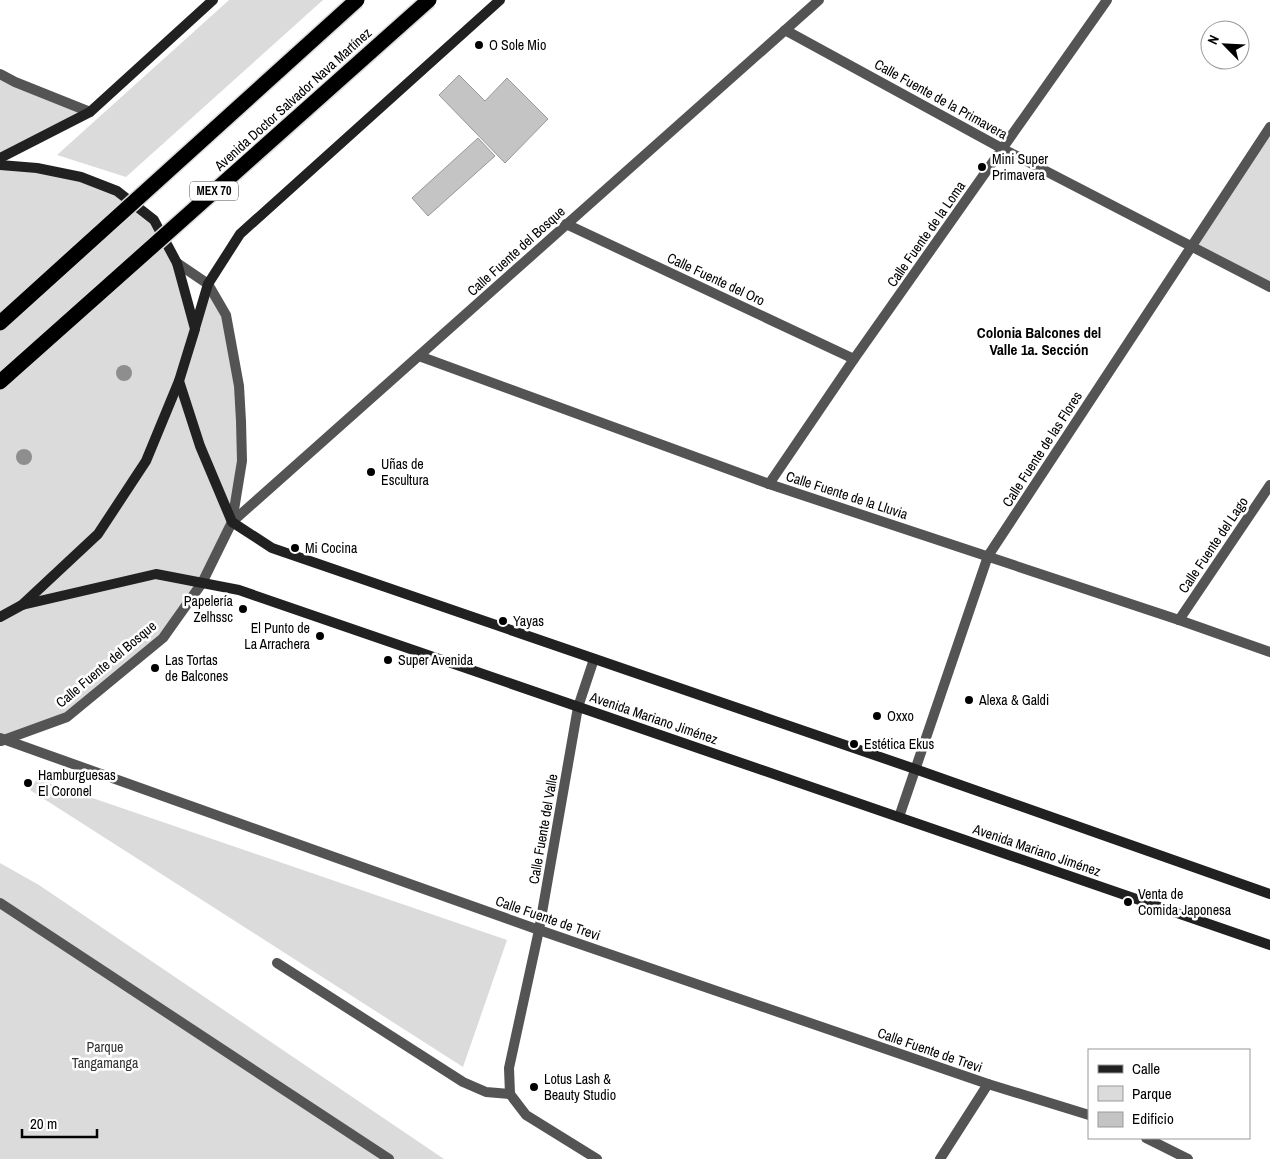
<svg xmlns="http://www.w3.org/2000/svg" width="1270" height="1159" font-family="'Archivo Narrow',sans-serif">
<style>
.green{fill:#dbdbdb}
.building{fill:#c4c4c4;stroke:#989898}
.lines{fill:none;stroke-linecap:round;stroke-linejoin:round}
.street{stroke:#545454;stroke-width:10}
.secondary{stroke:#212121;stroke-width:10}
.highway-bridge-casing{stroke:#dbdbdb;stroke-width:18;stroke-linecap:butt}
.highway-bridge{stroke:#000;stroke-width:15}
.tree{fill:#8e8e8e}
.poi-dot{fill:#000;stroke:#fff;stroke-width:2}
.labels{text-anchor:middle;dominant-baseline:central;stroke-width:5;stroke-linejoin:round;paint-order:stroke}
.shield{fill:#fff;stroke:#4c4c4c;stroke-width:1}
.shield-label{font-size:12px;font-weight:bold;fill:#000}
.poi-label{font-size:14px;fill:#000;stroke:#fff;text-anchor:start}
.street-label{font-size:14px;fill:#000;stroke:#fff}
.park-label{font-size:14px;fill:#323232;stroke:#fff}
.neighbourhood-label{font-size:15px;font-weight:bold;fill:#000;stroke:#fff}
</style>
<rect width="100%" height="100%" fill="#fff"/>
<g class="green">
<polygon points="229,0 323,0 126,177 57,155"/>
<polygon points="0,72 90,112 0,158"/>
<polygon points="1270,127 1270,287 1192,246"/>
<polygon points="0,166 37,168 116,191 154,221 176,263 193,329 146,459 96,534 21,604 0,615"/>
<polygon points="208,284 226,315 241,421 232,522 202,583 163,638 67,717 0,741 0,619 98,534 146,461"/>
<polygon points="37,779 507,940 463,1067 30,790"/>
<polygon points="0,863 39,885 444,1159 0,1159"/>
</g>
<g class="building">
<polygon points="459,75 485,101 507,78 548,119 505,163 439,95"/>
<polygon points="478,138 495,156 428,216 412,198"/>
</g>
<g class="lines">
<g class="street">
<polyline points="785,30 1003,149 1270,287"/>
<polyline points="0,74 15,82 90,112"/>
<polyline points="566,224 854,359"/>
<polyline points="419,356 769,484 1179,620 1270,652"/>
<polyline points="769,484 854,359 1107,0"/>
<polyline points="232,522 819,0"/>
<polyline points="1179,620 1270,485"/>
<polyline points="594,659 578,707 539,930 509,1068 510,1094 526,1115 597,1159"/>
<polyline points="0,738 539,930 988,1084 1089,1115"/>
<polyline points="1,741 67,717 163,638 202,583 232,522 242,461 241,421 239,386 226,315 208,284 177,263"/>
<polyline points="899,817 988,556 1270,127"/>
<polyline points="0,903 389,1159"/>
<polyline points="277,963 463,1082 486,1092 510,1094"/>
<polyline points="1146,1138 1188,1159"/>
<polyline points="940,1159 988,1084"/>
</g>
<g class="secondary">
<polyline points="0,158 90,112 213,0"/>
<polyline points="0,165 37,168 81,177 117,191 154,220 177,263 195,329 179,381 146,461 98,534 22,605 0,617"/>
<polyline points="195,328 208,284 240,234 500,0"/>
<polyline points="179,381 200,446 232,522 272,548 915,769 1270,894"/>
<polyline points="22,605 156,574 239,590 1270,945"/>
</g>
<g class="highway-bridge-casing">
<g id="highway-bridge">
<polyline points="0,323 357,0"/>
<polyline points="0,382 429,0"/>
</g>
</g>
<use href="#highway-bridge" class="highway-bridge"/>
</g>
<g class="tree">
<circle cx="124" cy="373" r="8"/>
<circle cx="24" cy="457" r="8"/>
</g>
<g class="poi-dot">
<circle cx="479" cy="45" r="5"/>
<circle cx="982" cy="167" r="5"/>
<circle cx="371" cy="472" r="5"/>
<circle cx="295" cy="548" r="5"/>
<circle cx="243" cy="609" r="5"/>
<circle cx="503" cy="621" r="5"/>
<circle cx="320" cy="636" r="5"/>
<circle cx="388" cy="660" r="5"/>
<circle cx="155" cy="668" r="5"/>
<circle cx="969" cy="700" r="5"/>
<circle cx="877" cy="716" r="5"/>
<circle cx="854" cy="744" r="5"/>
<circle cx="28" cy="783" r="5"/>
<circle cx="1128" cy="902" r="5"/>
<circle cx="534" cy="1087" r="5"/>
</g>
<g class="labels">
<rect class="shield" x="190" y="181.5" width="48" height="19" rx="4"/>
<g class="shield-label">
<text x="214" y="191">MEX 70</text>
</g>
<g class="poi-label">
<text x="489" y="45">O Sole Mio</text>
<text x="992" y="159">Mini Super<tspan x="992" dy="16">Primavera</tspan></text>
<text x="381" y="464">Uñas de<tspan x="381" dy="16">Escultura</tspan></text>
<text x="305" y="548">Mi Cocina</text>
<text x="233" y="601" text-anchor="end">Papelería<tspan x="233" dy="16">Zelhssc</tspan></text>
<text x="513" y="621">Yayas</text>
<text x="310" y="628" text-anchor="end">El Punto de<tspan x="310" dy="16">La Arrachera</tspan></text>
<text x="165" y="660">Las Tortas<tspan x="165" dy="16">de Balcones</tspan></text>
<text x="398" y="660">Super Avenida</text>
<text x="979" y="700">Alexa &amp; Galdi</text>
<text x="887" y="716">Oxxo</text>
<text x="864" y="744">Estética Ekus</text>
<text x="38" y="775">Hamburguesas<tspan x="38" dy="16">El Coronel</tspan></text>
<text x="1138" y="894">Venta de<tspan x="1138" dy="16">Comida Japonesa</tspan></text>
<text x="544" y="1079">Lotus Lash &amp;<tspan x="544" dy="16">Beauty Studio</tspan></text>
</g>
<g class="street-label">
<text transform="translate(293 99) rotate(-42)">Avenida Doctor Salvador Nava Martínez</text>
<text transform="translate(941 99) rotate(29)">Calle Fuente de la Primavera</text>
<text transform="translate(926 234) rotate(-55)">Calle Fuente de la Loma</text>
<text transform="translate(516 251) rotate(-42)">Calle Fuente del Bosque</text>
<text transform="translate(716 279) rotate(25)">Calle Fuente del Oro</text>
<text transform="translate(1042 449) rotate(-57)">Calle Fuente de las Flores</text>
<text transform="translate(847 495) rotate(18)">Calle Fuente de la Lluvia</text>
<text transform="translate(1213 545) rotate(-56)">Calle Fuente del Lago</text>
<text transform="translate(106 664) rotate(-40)">Calle Fuente del Bosque</text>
<text transform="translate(654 718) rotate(19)">Avenida Mariano Jiménez</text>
<text transform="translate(543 829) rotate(-80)">Calle Fuente del Valle</text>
<text transform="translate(1037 850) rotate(19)">Avenida Mariano Jiménez</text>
<text transform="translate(548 918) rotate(19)">Calle Fuente de Trevi</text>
<text transform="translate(930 1050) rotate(19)">Calle Fuente de Trevi</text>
</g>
<g class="park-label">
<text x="105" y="1047">Parque<tspan x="105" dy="16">Tangamanga</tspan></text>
</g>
<g class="neighbourhood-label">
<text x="1039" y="332">Colonia Balcones del<tspan x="1039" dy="17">Valle 1a. Sección</tspan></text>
</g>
</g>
<rect x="1088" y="1049" width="162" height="90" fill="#ffffff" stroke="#999999"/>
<rect x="1098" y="1065" width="25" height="8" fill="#212121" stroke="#999999"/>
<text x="1132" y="1074" font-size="15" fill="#000000">Calle</text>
<rect x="1098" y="1086" width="25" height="15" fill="#dbdbdb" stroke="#999999"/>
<text x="1132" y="1099" font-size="15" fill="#000000">Parque</text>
<rect x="1098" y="1112" width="25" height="15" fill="#c4c4c4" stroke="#999999"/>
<text x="1132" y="1124" font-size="15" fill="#000000">Edificio</text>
<g transform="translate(1225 45) rotate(294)"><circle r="24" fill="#ffffff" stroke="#999999"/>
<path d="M0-4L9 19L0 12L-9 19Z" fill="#000000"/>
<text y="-8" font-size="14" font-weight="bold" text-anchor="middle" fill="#000000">N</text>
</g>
<path d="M22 1129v8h75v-8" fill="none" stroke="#000000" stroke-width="2.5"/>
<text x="30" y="1129" font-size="15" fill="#000000" stroke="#ffffff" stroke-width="4" paint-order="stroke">20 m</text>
</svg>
